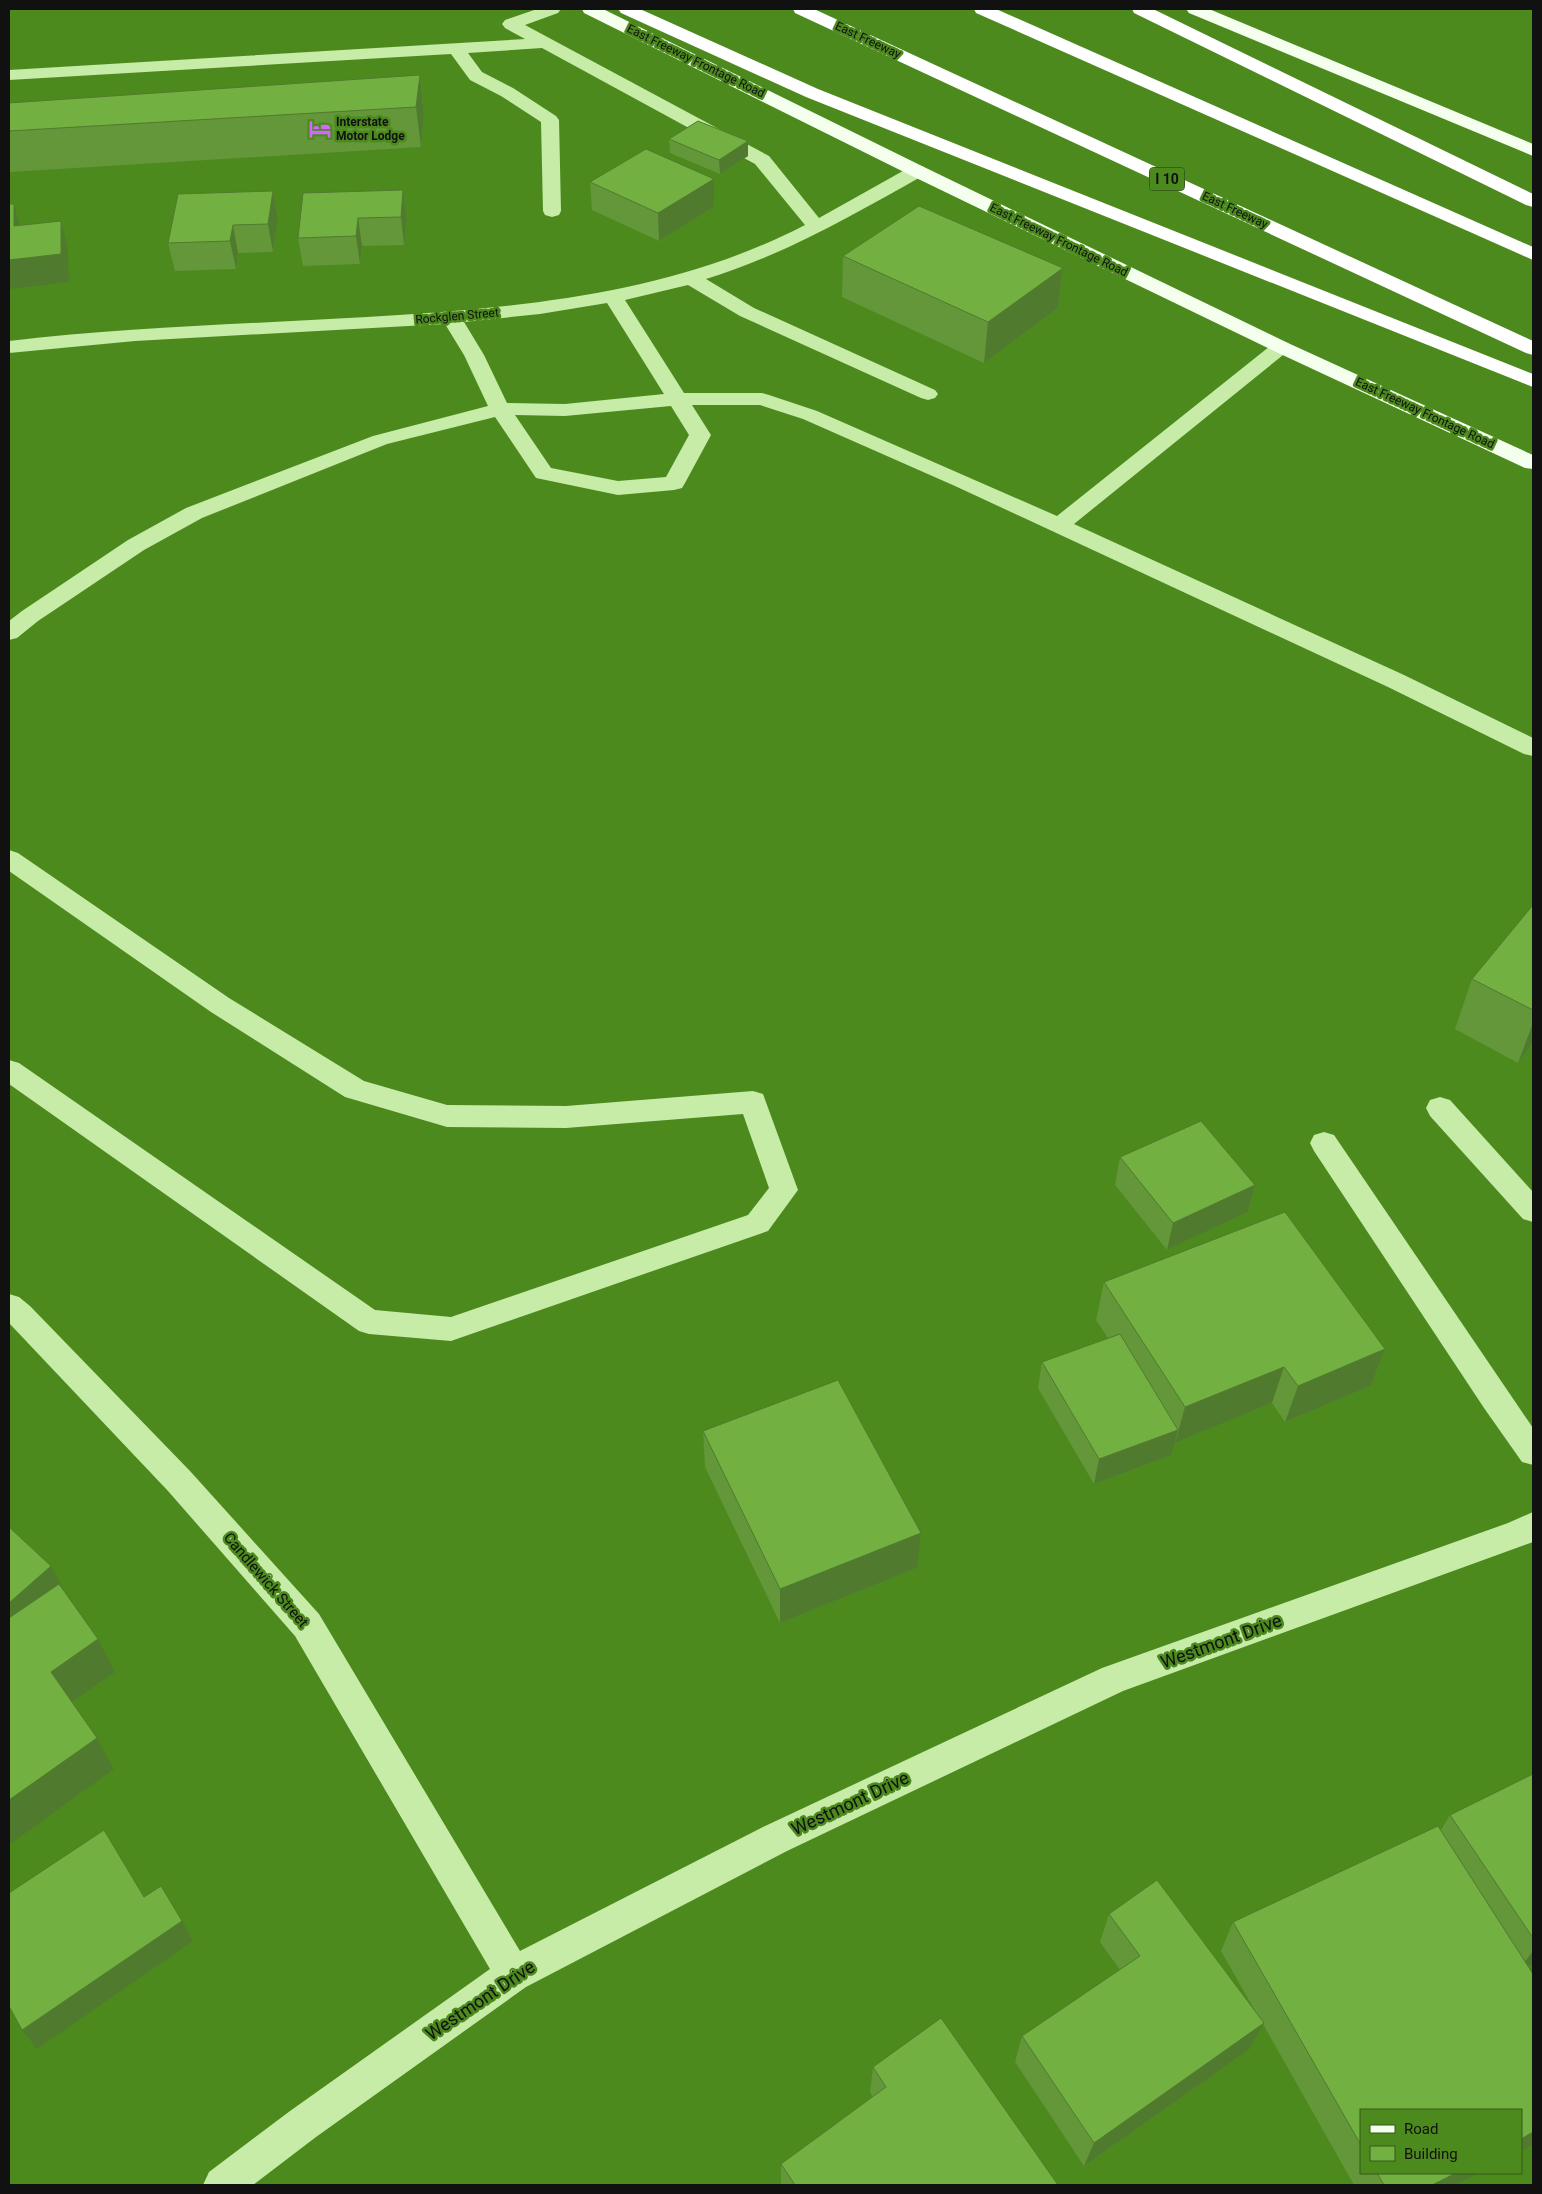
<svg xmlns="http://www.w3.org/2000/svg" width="1542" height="2194" font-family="Roboto,sans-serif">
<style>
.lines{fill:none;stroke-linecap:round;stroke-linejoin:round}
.minor{fill:#c6eca8;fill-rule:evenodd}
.major{fill:#f4ffed;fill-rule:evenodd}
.highway{fill:#fff;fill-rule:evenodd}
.wall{fill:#639739}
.shaded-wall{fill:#507b2e}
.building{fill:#73b042;stroke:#507b2e}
.labels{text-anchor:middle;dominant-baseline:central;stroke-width:5;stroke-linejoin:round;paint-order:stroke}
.far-street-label{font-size:12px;fill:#111;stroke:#4c8a1d}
.far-poi-label{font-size:12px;font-weight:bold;fill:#111;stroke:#4c8a1d;text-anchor:start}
.shield{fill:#4c8a1d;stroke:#233515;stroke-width:1}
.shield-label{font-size:14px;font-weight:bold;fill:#111}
.street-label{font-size:15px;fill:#111;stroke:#4c8a1d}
.near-street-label{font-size:18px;fill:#111;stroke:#4c8a1d}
</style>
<rect width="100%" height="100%" fill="#4c8a1d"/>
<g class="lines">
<g class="minor">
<path d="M537,9H561L558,13L525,25L769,156L819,218L910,167L917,165L924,167L926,171L924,175C853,215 784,255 706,279L754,308L935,390L938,394L935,398L928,400L921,398L740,316L688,285L625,300L684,393H762L769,395L817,411L1057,516L1274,343L1281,341L1288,343L1291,347L1288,351L1074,524L1404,675L1533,738V756L1524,754L1388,687L955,486L803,419L760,405H692L711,435L685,483L682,488L674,490L618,495L536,478L495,417L387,444L202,518L144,550L38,621L17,638L9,640V621L22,611L128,540L186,508L373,436L488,406L464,355L445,324L135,341L9,353V341C128,327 247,324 367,317C517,308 670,295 805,225L755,164L542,48L468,53L482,72L513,88L556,116L559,120L561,211L559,215L552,217L545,215L543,211L541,122L501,96L470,80L451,54L9,80V70L525,39L505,28L502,24L505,20ZM607,303L664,394L565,404L507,403L484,355L464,322L540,314ZM671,406L689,435L666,477L618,481L551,468L515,415L565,416Z"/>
<polygon points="9,850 18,853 229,998 364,1081 447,1105 566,1106 753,1091 763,1094 798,1190 768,1231 451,1341 369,1334 359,1331 9,1084 9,1060 19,1063 375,1310 451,1317 748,1215 769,1188 743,1114 566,1128 447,1127 345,1097 211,1012 9,871"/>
<polygon points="1440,1097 1450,1100 1533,1192 1533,1222 1523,1219 1430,1116 1426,1108 1430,1100"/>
<polygon points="1324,1132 1334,1135 1533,1428 1533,1465 1522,1462 1484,1408 1314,1151 1310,1143 1314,1135"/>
<polygon points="9,1294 19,1297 30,1306 190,1471 319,1614 520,1951 763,1827 1102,1668 1508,1523 1533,1512 1533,1542 1123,1691 787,1851 526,1987 316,2137 253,2185 203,2185 209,2172 290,2111 490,1969 295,1636 168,1491 9,1323"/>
</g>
<g class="major">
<polygon points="582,9 603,9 924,167 1288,343 1533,455 1533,469 1525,468 1274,351 910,175 584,13"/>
<polygon points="1186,9 1209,9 1533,144 1533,156 1189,13"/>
</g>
<g class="highway">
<polygon points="618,9 640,9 818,89 1533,374 1533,387 806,97 621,13"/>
<polygon points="793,9 814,9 1533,341 1533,355 1526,353 795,13"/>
<polygon points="974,9 996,9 1533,247 1533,260 976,13"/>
<polygon points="1132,9 1153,9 1533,194 1533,207 1526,205 1134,13"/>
</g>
</g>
<g class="wall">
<polygon points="420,75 424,115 421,147 9,172 9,103"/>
<polygon points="669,139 748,141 748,156 720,174 670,153"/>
<polygon points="590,182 714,207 659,241 592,210"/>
<polygon points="403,190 407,218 404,245 362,246 360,264 303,266 298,238"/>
<polygon points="273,191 278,219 273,252 238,253 236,269 175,271 168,243"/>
<polygon points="843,256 1063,268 1058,308 984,363 842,297"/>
<polygon points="1533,905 1533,1043 1518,1063 1455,1029 1472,979"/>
<polygon points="1120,1157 1255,1185 1248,1212 1167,1250 1115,1185"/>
<polygon points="1104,1282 1385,1349 1371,1386 1285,1422 1272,1403 1175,1443 1172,1455 1094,1484 1038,1388 1042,1362 1108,1338 1096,1320"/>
<polygon points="703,1431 917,1568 780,1623 705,1467"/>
<polygon points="1533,1774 1533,1964 1529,1967 1361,2110 1361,2173 1480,2173 1456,2185 1354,2185 1263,2024 1250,2049 1084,2166 1015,2062 1022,2036 1120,1970 1100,1942 1109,1914 1255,2011 1221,1951 1233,1922 1441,1830 1450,1815"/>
<polygon points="873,2067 1058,2185 781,2185 781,2164 873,2097 870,2092"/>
</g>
<g class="shaded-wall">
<polygon points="420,75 424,115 421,147 416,107"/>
<polygon points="748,141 748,156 720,174 719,160"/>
<polygon points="714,179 714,207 659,241 658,213"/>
<polygon points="403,190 407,218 404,245 401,217"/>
<polygon points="273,191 278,219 273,252 268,224"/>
<polygon points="14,204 21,232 14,226"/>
<polygon points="358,218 362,246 360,264 356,236"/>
<polygon points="61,221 68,249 69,282 9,289 9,260"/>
<polygon points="233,225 238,253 236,269 230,241"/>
<polygon points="1063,268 1058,308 984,363 988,322"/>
<polygon points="1533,1023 1533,1043 1518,1063"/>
<polygon points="1255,1185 1248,1212 1167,1250 1173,1223"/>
<polygon points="1385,1349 1371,1386 1285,1422 1298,1386"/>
<polygon points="1284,1367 1272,1403 1175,1443 1185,1407"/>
<polygon points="1178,1430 1172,1455 1094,1484 1099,1459"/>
<polygon points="921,1533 917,1568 780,1623 780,1589"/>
<polygon points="51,1566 64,1590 9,1638 9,1603"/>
<polygon points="98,1639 115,1672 69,1704 51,1672"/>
<polygon points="97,1738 114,1769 9,1845 9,1800"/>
<polygon points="182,1921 193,1941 37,2049 22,2030"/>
<polygon points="1533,1951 1533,1964 1517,1972"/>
<polygon points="1264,2023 1250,2049 1084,2166 1094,2143"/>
<polygon points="1533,2132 1533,2145 1521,2151 1521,2139"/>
<polygon points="1456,2173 1480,2173 1456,2185 1432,2185"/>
</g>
<g class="building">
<polygon points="420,75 416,107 9,131 9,103"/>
<polygon points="698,121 748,141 719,160 669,139"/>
<polygon points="646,149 714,179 658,213 590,182"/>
<polygon points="403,190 401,217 358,218 356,236 298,238 303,193"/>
<polygon points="273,191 268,224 233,225 230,241 168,243 178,194"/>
<polygon points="9,204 14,204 14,226 61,221 61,254 9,260"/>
<polygon points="919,206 1063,268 988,322 843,256"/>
<polygon points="1533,905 1533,1010 1472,979"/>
<polygon points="1201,1121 1255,1185 1173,1223 1120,1157"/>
<polygon points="1285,1212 1385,1349 1298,1386 1284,1367 1185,1407 1104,1282"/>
<polygon points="1120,1334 1178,1430 1099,1459 1042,1362"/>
<polygon points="838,1380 921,1533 780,1589 703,1431"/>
<polygon points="9,1527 51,1566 9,1603"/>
<polygon points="59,1584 98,1639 51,1672 97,1738 9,1800 9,1618"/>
<polygon points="1533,1774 1533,1938 1450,1815"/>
<polygon points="1438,1826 1533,1974 1533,2132 1521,2139 1521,2110 1361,2110 1361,2145 1233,1922"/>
<polygon points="104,1830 144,1897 161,1886 182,1921 22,2030 9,2006 9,1893"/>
<polygon points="1157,1880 1264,2023 1094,2143 1022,2036 1140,1956 1109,1914"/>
<polygon points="941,2018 1058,2185 795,2185 781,2164 886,2087 873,2067"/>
<polygon points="1377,2173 1456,2173 1432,2185 1384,2185"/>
</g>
<defs>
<g id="hotel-bare" transform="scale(1.725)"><path d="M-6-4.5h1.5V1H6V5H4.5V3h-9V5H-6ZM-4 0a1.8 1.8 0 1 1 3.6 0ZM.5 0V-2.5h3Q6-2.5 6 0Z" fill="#d167fb" stroke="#4c8a1d" stroke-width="2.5" paint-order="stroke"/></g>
</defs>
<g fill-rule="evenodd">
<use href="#hotel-bare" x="320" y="129"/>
</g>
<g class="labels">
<g class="far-street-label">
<text transform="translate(868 40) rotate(25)">East Freeway</text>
<text transform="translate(696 61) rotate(26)">East Freeway Frontage Road</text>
<text transform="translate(1235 210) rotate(25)">East Freeway</text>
<text transform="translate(1059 240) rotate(26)">East Freeway Frontage Road</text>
<text transform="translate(457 316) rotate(-5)">Rockglen Street</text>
<text transform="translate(1425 413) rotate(25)">East Freeway Frontage Road</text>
</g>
<g class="far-poi-label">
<text x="336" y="122">Interstate<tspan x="336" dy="14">Motor Lodge</tspan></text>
</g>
<rect class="shield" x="1149.5" y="167.5" width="35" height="23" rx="4"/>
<g class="shield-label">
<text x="1167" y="179">I 10</text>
</g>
<g class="street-label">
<text transform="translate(266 1580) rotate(49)">Candlewick Street</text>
</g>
<g class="near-street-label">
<text transform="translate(1221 1641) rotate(-20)">Westmont Drive</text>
<text transform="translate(850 1803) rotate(-25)">Westmont Drive</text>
<text transform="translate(480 2000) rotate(-34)">Westmont Drive</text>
</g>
</g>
<rect width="1542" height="2194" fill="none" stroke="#111111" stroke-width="20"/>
<rect x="1360" y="2109" width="162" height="65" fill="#4c8a1d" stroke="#345a18"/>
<rect x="1370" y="2125" width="25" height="8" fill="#f4ffed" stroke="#345a18"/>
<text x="1404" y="2134" font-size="15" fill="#111111">Road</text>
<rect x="1370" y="2146" width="25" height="15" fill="#73b042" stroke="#345a18"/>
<text x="1404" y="2159" font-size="15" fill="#111111">Building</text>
</svg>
